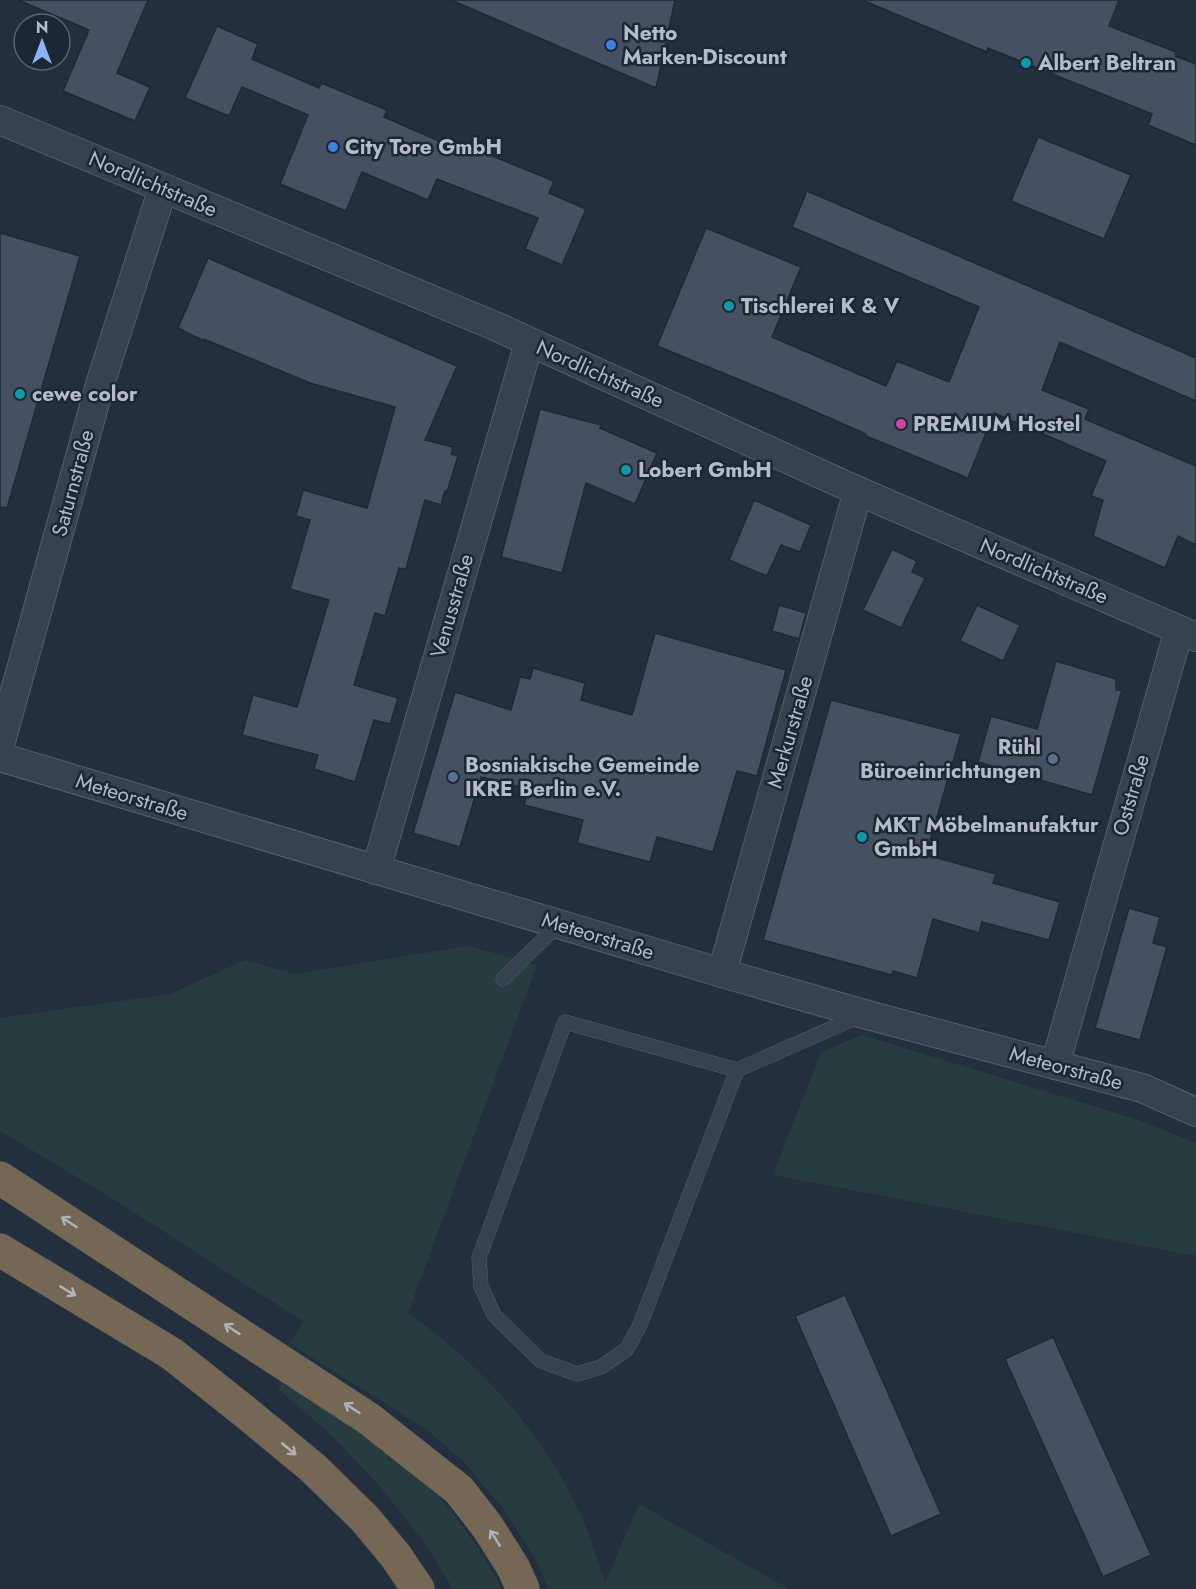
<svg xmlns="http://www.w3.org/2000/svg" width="1196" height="1589" font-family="Jost,sans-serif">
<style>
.green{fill:#263c3f}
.building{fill:#455162;stroke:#1f2835;stroke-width:1.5}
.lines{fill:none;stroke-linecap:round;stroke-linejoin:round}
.service-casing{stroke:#565f6c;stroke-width:15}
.minor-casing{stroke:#565f6c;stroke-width:30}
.motorway-casing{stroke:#434c59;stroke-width:34}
.service{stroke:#38414e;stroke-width:14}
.minor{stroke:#38414e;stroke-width:28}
.motorway{stroke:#746855;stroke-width:33}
.oneway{stroke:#aeb4bd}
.shop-dot{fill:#3f7fe0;stroke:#1d2633;stroke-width:2}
.culture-dot{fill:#0f9aa8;stroke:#1d2633;stroke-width:2}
.hotel-dot{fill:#d1479c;stroke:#1d2633;stroke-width:2}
.service-dot{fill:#5c6f8a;stroke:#1d2633;stroke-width:2}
.labels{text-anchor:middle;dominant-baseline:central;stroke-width:5;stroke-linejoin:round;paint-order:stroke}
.poi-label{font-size:21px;font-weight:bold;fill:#b4bcc9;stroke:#1d2633;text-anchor:start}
.street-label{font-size:21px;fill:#b4bcc9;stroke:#1d2633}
</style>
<rect width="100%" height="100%" fill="#242f3e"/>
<g class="green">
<path d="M468,946L537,965L408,1313C485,1367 552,1443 587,1530C594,1547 599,1565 605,1583L639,1504L789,1589H548L537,1562L505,1511L464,1462L426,1429L290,1344L304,1322L107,1195L0,1131V1018L170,994L245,960L295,974Z"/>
<polygon points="862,1035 1139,1120 1196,1143 1196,1256 773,1175 821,1052"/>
<path d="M282,1383C329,1414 382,1444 424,1482C457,1512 481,1551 502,1589H453L425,1543L378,1484L328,1432L278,1389Z"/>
</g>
<g class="building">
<polygon points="18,0 148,0 117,73 150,87 135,121 63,91 89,30"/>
<polygon points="451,0 675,0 656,88"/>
<polygon points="862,0 1119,0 1109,26 1176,52 1175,56 1196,64 1196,145 1148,125 1152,114 988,48 987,52"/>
<polygon points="217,26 258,44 252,59 319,88 321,83 387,110 384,117 469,154 472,148 554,181 549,193 586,209 562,265 525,249 538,218 437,179 428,200 362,172 346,211 280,184 308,115 242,87 229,116 185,98"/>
<polygon points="1038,137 1131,175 1104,239 1011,201"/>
<polygon points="807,191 1196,358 1196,401 1060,342 1042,390 1089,409 1085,419 1196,466 1196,545 1178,536 1165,568 1093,536 1103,500 1091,496 1106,461 994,413 968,478 866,436 866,434 791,401 657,346 706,228 801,267 772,337 886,386 897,361 949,382 979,307 792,227"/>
<polygon points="0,233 80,256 7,508 0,507"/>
<polygon points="208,258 457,366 425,440 453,447 451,454 458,456 447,492 445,491 441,505 425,500 406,569 399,568 385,616 375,613 354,685 398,698 390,724 374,720 355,782 314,769 318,755 242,735 253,695 297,707 329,600 290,589 310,520 296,516 303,490 367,508 395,407 310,383 204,339 204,341 178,328"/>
<polygon points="540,409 601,425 600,428 657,453 635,504 586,483 562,573 501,557"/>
<polygon points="754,500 811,525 800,552 781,545 767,576 729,560"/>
<polygon points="892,549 917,561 912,572 925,578 901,628 863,610"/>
<polygon points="779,605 806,613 799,639 772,631"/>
<polygon points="977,605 1020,625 1003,661 960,641"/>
<polygon points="655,633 786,670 757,776 737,771 713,852 657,837 650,862 577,843 583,820 524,805 528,789 481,777 460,847 413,833 455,692 511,710 520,677 530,679 533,668 585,683 581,700 632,715"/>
<polygon points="1056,661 1116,679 1116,690 1122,690 1092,795 978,762 991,716 1037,729"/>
<polygon points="831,700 961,734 926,855 996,874 993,883 1060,902 1049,940 982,922 979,933 933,919 917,978 893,971 892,975 763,940"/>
<polygon points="1129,908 1160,917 1153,943 1167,947 1140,1040 1095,1028"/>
<polygon points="845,1295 941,1514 891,1536 795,1316"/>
<polygon points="1053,1337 1151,1555 1103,1577 1005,1359"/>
</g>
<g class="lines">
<g class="service-casing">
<g id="service">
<polyline points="503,979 559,924"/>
<polyline points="737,1070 640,1325 627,1349 601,1367 577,1374 541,1361 494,1315 481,1286 479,1258 565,1022 737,1070 860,1016"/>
</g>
</g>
<g class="minor-casing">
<g id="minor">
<polyline points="0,120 495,326 858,491 1196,637"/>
<polyline points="0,745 101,381 163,188"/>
<polyline points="0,757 722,973 864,1014 1142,1088 1196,1112"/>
<polyline points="376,870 529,343"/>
<polyline points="722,973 858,491"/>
<polyline points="1055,1065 1179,630"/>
</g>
</g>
<g class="motorway-casing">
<g id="motorway">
<polyline points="0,1178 369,1419 459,1490 487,1526 513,1567 523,1589"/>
<polyline points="0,1250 172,1354 244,1411 313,1468 365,1519 395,1555 418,1589"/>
</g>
</g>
<use href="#service" class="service"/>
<use href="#minor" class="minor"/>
<use href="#motorway" class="motorway"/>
</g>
<defs><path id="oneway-shaft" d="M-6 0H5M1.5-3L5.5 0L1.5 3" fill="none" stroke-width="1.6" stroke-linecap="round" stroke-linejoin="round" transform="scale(1.5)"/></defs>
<g class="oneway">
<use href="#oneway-shaft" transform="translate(69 1222) rotate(-147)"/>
<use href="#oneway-shaft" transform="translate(68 1291) rotate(31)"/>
<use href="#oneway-shaft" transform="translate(232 1329) rotate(-147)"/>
<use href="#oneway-shaft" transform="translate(352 1408) rotate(-147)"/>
<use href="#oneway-shaft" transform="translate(289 1449) rotate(40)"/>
<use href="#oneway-shaft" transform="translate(495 1538) rotate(-122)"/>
</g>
<g class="shop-dot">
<circle cx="611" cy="45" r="6"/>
<circle cx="333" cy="147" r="6"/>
</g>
<g class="culture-dot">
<circle cx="1026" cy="63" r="6"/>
<circle cx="729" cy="306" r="6"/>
<circle cx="20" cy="394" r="6"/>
<circle cx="626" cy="470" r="6"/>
<circle cx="862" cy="837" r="6"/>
</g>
<circle class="hotel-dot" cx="901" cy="424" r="6"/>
<g class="service-dot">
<circle cx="1053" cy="759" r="6"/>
<circle cx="453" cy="777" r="6"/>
</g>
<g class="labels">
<g class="poi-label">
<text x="623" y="33">Netto<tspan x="623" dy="24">Marken-Discount</tspan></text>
<text x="1038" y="63">Albert Beltran</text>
<text x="345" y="147">City Tore GmbH</text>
<text x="741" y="306">Tischlerei K &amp; V</text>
<text x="32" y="394">cewe color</text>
<text x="913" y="424">PREMIUM Hostel</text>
<text x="638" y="470">Lobert GmbH</text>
<text x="1041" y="747" text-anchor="end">Rühl<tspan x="1041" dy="24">Büroeinrichtungen</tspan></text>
<text x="465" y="765">Bosniakische Gemeinde<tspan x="465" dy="24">IKRE Berlin e.V.</tspan></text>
<text x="874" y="825">MKT Möbelmanufaktur<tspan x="874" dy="24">GmbH</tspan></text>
</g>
<g class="street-label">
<text transform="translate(153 184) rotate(23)">Nordlichtstraße</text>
<text transform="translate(600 374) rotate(24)">Nordlichtstraße</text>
<text transform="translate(73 483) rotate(-75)">Saturnstraße</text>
<text transform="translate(1044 571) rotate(23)">Nordlichtstraße</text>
<text transform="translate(452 606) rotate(-74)">Venusstraße</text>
<text transform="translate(790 732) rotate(-74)">Merkurstraße</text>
<text transform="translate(1131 795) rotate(-74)">Oststraße</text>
<text transform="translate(132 797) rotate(17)">Meteorstraße</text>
<text transform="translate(598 936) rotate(17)">Meteorstraße</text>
<text transform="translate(1066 1068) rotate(15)">Meteorstraße</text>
</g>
</g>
<g transform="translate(42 42)"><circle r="28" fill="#1d2633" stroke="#59626f" stroke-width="1.5"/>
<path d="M0-4.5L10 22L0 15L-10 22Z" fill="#8ab4f8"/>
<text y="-9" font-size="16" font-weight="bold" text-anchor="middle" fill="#b4bcc9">N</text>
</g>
</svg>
